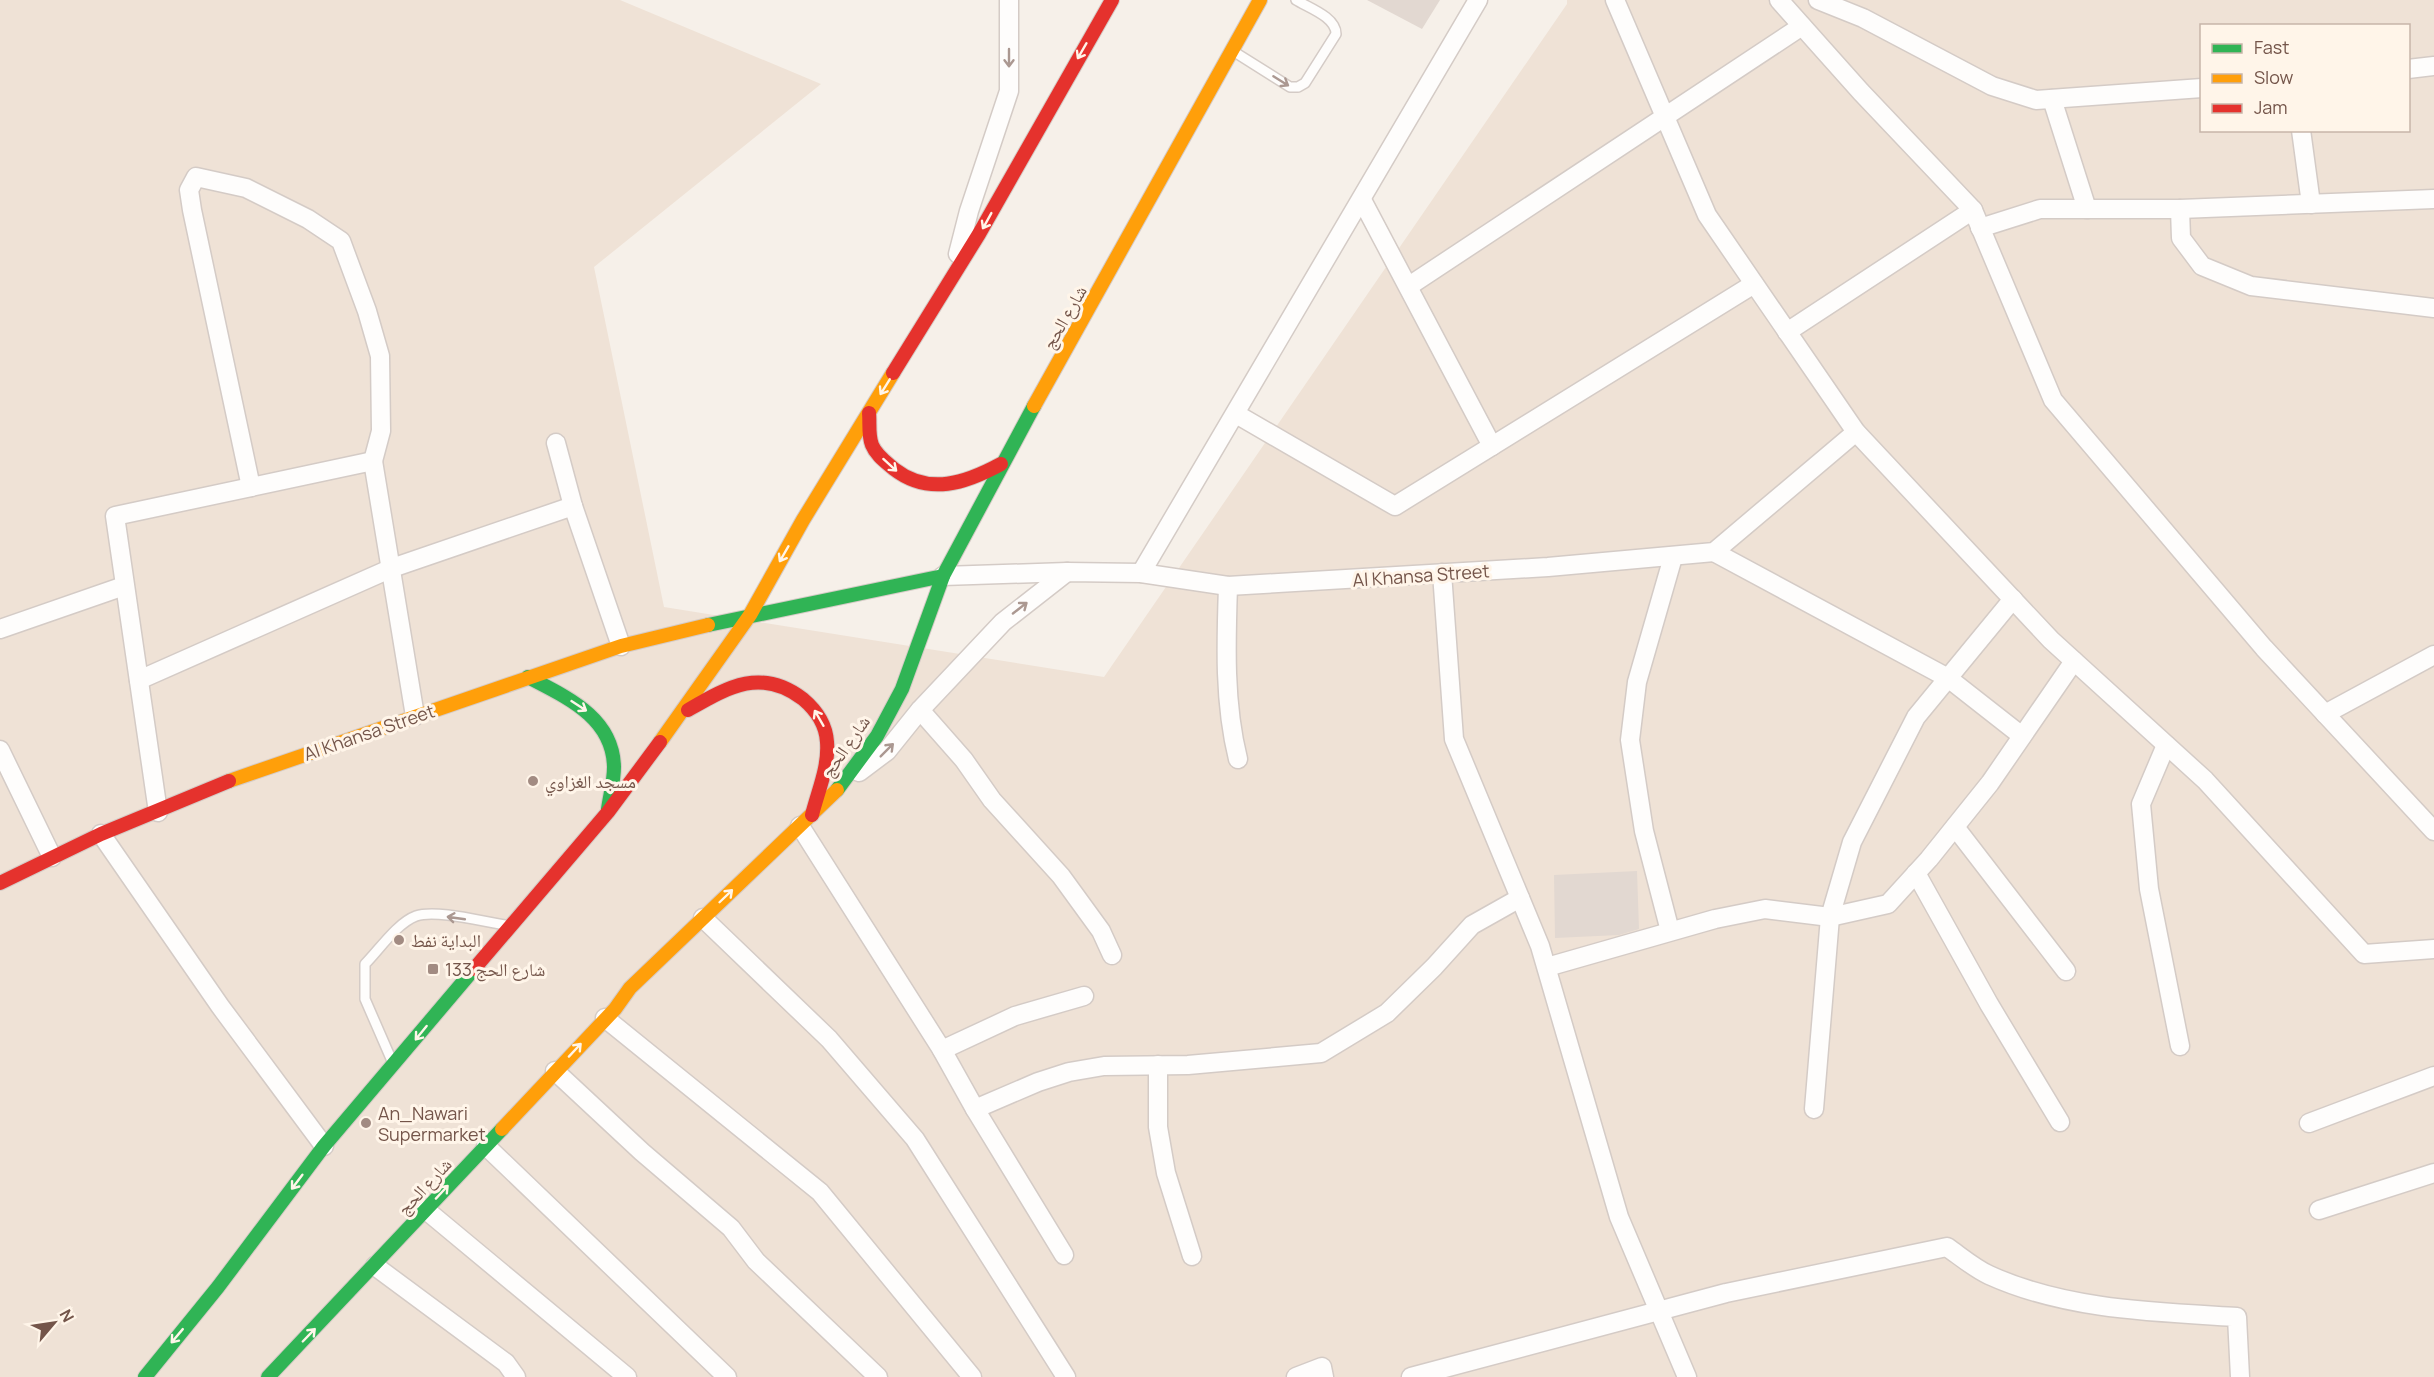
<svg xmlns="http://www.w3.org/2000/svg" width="2434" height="1377" font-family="Manrope,'Noto Naskh Arabic',sans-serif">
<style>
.residential{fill:#efe2d6;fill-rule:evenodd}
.building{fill:#e2d8d1}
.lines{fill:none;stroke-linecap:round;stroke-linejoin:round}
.lane-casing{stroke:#d4cbc6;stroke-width:12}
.street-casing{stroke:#d4cbc6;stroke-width:21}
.fast-casing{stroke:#d5cbc6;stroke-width:16}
.slow-casing{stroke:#d5cbc6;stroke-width:16}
.jam-casing{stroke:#d5cbc6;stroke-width:16}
.path{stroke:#dad0cc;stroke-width:4;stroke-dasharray:1.5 4.5;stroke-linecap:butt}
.lane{stroke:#fefdfc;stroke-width:9}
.street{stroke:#fefdfc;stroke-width:18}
.fast{stroke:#30b455;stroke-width:14}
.slow{stroke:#ff9f0a;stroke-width:14}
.jam{stroke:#e5322d;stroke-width:14}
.oneway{stroke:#fff5e9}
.oneway2{stroke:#ab9891}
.poi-dot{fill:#a28b82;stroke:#fff5e9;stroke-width:2}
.labels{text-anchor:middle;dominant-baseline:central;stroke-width:6;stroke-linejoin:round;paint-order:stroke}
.street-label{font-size:18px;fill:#74554a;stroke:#fff5e9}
.poi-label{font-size:18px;fill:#74554a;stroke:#fff5e9;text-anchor:start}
</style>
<rect width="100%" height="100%" fill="#f6f0e9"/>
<path class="residential" d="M0,0H620L821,84L594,267L664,607L1104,677L1567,4V0H2434V1377H0ZM2202,26H2408V130H2202Z"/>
<g class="building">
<polygon points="1367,0 1440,0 1422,29"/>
<polygon points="1637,871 1639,929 1619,935 1555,938 1554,875"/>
</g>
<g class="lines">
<g class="lane-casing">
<g id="lane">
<path d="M1236,53L1290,87H1298L1305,83L1336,34C1336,17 1309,8 1296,0"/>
<path d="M392,1061L365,999V964C379,950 397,923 416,916C436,909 484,922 505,925"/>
</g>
</g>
<g class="street-casing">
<g id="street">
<polyline points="1615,0 1707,215 1856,432 2051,640 2205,780 2364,954 2434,949"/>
<polyline points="1779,0 1861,92 1973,210 2053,400 2264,648 2434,831"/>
<polyline points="1818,0 1863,18 1992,86 2036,100 2202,88"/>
<polyline points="2408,69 2434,66"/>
<polyline points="2052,99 2087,209"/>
<polyline points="2301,130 2311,204"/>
<polyline points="1362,200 1492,446"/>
<polyline points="2180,209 2181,238 2202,266 2251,286 2434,308"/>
<polyline points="1980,228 2040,209 2180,209 2434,199"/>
<polyline points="958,254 969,211 1009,91 1009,0"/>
<polyline points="1409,286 1802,26"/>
<polyline points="1787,332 1973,210"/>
<polyline points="1236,414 1395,506 1754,284"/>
<polyline points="556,443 573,506 621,646"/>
<polyline points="251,487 192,210 189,190 196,177 246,188 308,219 341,241 367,311 380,356 381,431 373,461"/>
<polyline points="1714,552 1948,678 2022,736"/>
<polyline points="1141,573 1478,0"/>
<polyline points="1442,573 1454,739 1540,946 1619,1217 1687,1377"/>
<polyline points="943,576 1067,572 1141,573 1228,586 1548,567 1714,552 1856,432"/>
<path d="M1228,586C1226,644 1224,703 1238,759"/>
<polyline points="0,629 124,586"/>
<polyline points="139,680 392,568 573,506"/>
<polyline points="920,710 964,760 992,800 1061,876 1101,931 1112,955"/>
<polyline points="2325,714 2434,655"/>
<polyline points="2166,745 2141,804 2149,889 2180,1046"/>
<polyline points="0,750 52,857"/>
<polyline points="859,772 887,751 920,710 1003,622 1067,572"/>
<polyline points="158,812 115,516 373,461 415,716"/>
<polyline points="800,826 942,1050 975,1109"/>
<polyline points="1955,827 2066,971"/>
<polyline points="101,834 220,1006 324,1146"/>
<polyline points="1916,873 1989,1004 2060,1122"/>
<polyline points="703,918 829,1039 915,1139 1066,1377"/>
<polyline points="1670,931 1644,831 1630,740 1637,682 1673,557"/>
<polyline points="1547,967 1715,919 1765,909 1830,917 1888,904 1929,859 1990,783 2074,661"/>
<polyline points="605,1018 820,1192 972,1377"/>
<polyline points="942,1050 1015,1016 1084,996"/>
<polyline points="1158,1065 1158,1127 1166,1173 1192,1256"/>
<polyline points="555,1071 642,1152 731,1228 756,1261 878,1377"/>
<polyline points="1814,1109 1830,917 1852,842 1916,717 2013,599"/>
<polyline points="2309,1123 2434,1076"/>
<polyline points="486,1146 727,1377"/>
<polyline points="426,1210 627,1377"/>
<polyline points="2319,1210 2434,1173"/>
<polyline points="1064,1255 975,1109 1038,1082 1069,1072 1104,1066 1188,1065 1321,1053 1387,1013 1434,967 1472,925 1520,898"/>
<polyline points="375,1266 506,1363 516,1377"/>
<polyline points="1296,1377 1322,1367 1324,1377"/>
<path d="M1411,1377L1726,1293L1947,1247C1960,1256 1974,1268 1989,1275C2066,1310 2154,1312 2237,1317L2240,1377"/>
</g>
</g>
<g class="fast-casing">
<g id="fast">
<polyline points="708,625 943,576"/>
<path d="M528,677C566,697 613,717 614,767C614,781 610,795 608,809"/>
<polyline points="837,790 877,736 902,689 943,576 1034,406"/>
<polyline points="145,1377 218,1287 324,1146 474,969"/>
<polyline points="268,1377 502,1129"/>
</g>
</g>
<g class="slow-casing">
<g id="slow">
<polyline points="1034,406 1260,0"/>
<polyline points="660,742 750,615 803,520 893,373"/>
<polyline points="229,781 621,646 708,625"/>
<polyline points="502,1129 615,1009 630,988 837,790"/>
</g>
</g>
<g class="jam-casing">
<g id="jam">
<polyline points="893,373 979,234 1112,0"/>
<path d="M869,413C870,423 868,435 872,445C876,455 886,462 894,469C929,496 966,483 1001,464"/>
<path d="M688,710C728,687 761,667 803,699C816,710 826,725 827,742C829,767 818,791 812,815"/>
<polyline points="0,883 101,834 229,781"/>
<polyline points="474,969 608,812 660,742"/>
</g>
</g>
<polyline class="path" points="433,969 441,975"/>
<use href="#lane" class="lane"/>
<use href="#street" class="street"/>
<use href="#fast" class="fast"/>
<use href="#slow" class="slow"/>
<use href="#jam" class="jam"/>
</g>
<defs><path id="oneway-shaft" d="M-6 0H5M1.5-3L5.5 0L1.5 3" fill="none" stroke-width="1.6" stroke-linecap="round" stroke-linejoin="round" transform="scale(1.5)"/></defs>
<g class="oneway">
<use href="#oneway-shaft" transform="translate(1082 51) rotate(120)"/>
<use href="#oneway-shaft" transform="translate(987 221) rotate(119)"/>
<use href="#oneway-shaft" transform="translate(885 387) rotate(122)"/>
<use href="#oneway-shaft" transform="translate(890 465) rotate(42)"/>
<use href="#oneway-shaft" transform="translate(784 554) rotate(120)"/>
<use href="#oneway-shaft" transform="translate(579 706) rotate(33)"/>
<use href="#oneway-shaft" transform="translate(819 718) rotate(-120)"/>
<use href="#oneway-shaft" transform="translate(726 896) rotate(-44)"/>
<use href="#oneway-shaft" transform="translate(421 1033) rotate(129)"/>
<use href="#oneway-shaft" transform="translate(575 1050) rotate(-47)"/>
<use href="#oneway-shaft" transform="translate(297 1182) rotate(127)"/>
<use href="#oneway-shaft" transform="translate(442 1192) rotate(-47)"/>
<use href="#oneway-shaft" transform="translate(309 1335) rotate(-46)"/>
<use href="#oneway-shaft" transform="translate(177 1336) rotate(130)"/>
</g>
<g class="oneway2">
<use href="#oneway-shaft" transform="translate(1009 58) rotate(90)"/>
<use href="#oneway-shaft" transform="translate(1281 81) rotate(32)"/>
<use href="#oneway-shaft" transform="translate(1020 608) rotate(-38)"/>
<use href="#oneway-shaft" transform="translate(887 750) rotate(-45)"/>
<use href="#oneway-shaft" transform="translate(456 918) rotate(-172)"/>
</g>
<g class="poi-dot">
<circle cx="533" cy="781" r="6"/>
<circle cx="399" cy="940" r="6"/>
<rect x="427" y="963" width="12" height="12" rx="3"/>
<circle cx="366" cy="1123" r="6"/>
</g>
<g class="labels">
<g class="street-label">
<text transform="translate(1064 317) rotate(-60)">شارع الحج</text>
<text transform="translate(1421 575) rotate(-4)">Al Khansa Street</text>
<text transform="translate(369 732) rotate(-19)">Al Khansa Street</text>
<text transform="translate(845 746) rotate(-55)">شارع الحج</text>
<text transform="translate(424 1186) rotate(-47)">شارع الحج</text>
</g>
<g class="poi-label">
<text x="545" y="781">مسجد الغزاوي</text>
<text x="411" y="940">البداية نفط</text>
<text x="445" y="969">شارع الحج 133</text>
<text x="378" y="1113">An_Nawari<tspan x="378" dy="21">Supermarket</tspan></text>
</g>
</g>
<rect x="2200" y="24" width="210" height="108" fill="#fff5e9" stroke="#c7b5a9" stroke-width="1.5"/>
<rect x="2212" y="44" width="30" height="9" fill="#30b455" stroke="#c7b5a9" stroke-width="1.5"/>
<text x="2254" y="54" font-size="18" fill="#74554a">Fast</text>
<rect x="2212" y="74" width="30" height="9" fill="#ff9f0a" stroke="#c7b5a9" stroke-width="1.5"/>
<text x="2254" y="84" font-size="18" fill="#74554a">Slow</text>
<rect x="2212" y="104" width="30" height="9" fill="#e5322d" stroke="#c7b5a9" stroke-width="1.5"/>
<text x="2254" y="114" font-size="18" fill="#74554a">Jam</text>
<g transform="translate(54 1323) rotate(61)" stroke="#fff5e9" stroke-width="4.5" paint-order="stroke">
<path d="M0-4.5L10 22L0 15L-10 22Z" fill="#74554a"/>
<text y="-9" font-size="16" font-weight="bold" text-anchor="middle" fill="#74554a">N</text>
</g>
</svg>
